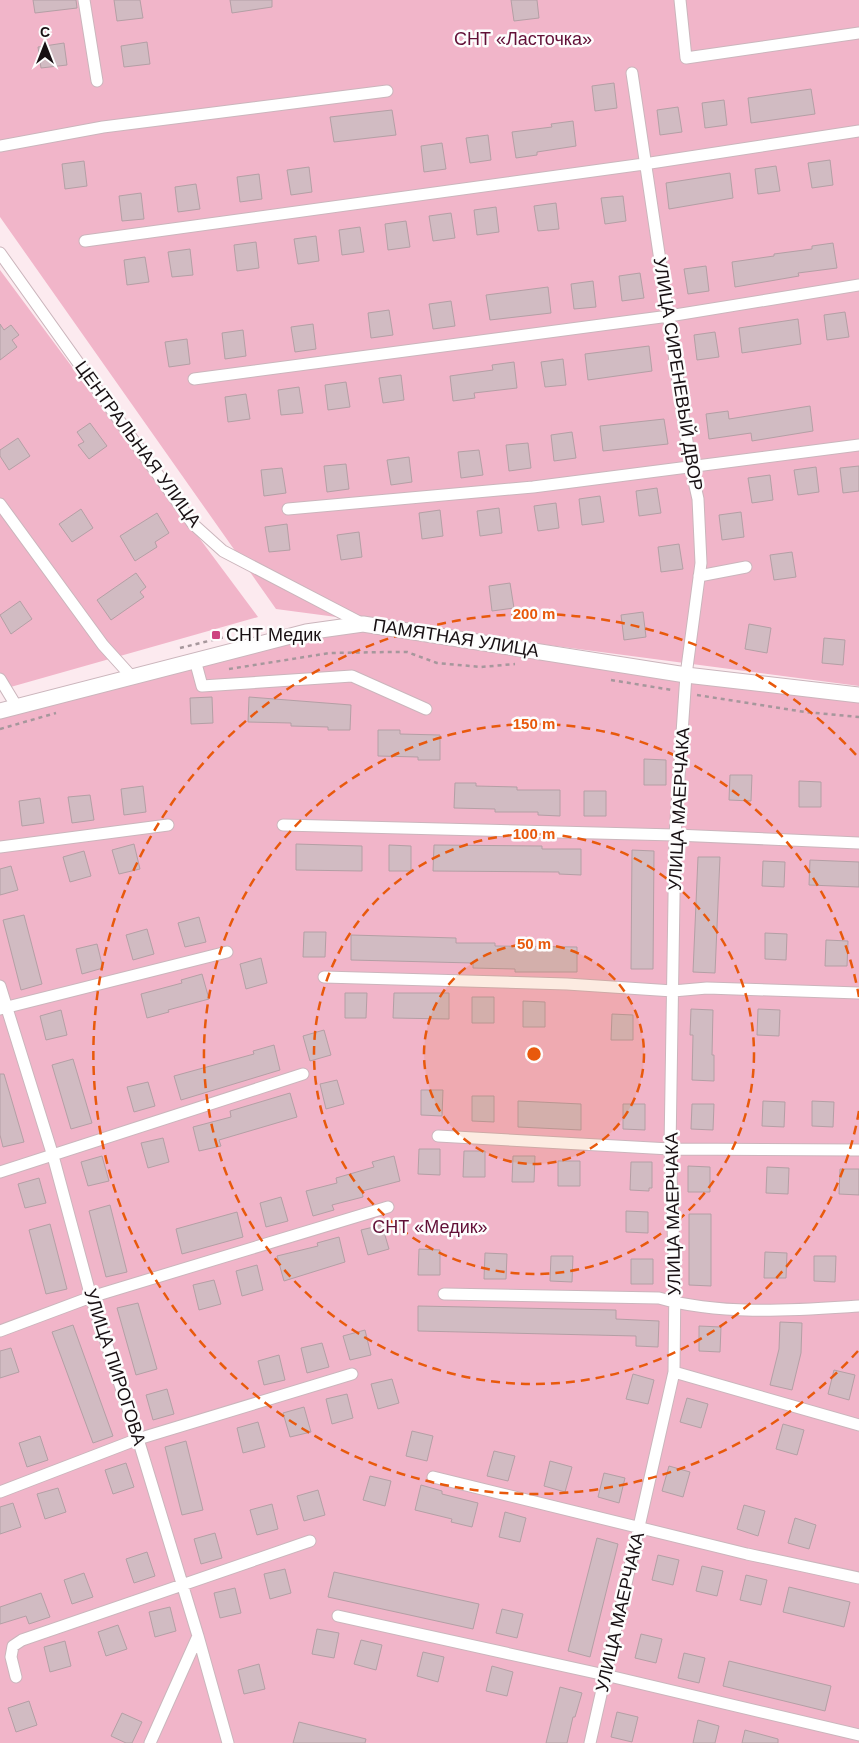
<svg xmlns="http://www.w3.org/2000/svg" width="859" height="1743" viewBox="0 0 859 1743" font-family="Arial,sans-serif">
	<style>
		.green { fill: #f1b5c9 }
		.building { fill: #d1bbc2; stroke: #b49fa5 }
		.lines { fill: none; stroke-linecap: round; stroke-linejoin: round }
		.minor-casing { stroke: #cbb5bc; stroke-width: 13 }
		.tertiary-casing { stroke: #cbb5bc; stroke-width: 17 }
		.path { stroke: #a6979c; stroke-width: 2.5; stroke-dasharray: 4 4; stroke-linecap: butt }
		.minor { stroke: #fff; stroke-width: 11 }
		.tertiary { stroke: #fff; stroke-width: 15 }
		.ring { fill: none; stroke: #e8590c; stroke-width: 2.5; stroke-dasharray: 9 6 }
		.poi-dot { fill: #cd4581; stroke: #fdfdfd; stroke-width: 2 }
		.labels { text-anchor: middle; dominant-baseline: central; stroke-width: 5; stroke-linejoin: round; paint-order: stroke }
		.park-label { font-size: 18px; fill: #621037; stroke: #fdfdfd }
		.street-label { font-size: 18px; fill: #181013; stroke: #fdfdfd }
		.poi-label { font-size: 18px; fill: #181013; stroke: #fdfdfd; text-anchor: start }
		.centre { fill: #e8590c; stroke: #fdfdfd; stroke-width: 2.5 }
		.ring-label { font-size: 15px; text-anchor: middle; font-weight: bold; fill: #e8590c; stroke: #fdfdfd; stroke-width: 5; stroke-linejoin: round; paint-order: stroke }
	</style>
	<rect width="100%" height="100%" fill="#fceaef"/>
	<path class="green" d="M0,0h859v686l-583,-77 -276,-392z
		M0,270l258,347 -258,73z
		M363,624l496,73v1046h-859v-1032z"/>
	<path class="building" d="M33,0h43l1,8 -42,5z
		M114,0h26l3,18 -26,3z
		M230,0h42v7l-40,6z
		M511,0h26l2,18 -25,3z
		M147,42l3,22 -26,3 -3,-21z
		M64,43l3,22 -26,3 -3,-21z
		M614,83l3,25 -22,3 -3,-25z
		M811,89l4,25 -64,9 -3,-25z
		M724,100l3,25 -22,3 -3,-25z
		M678,107l4,25 -22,3 -3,-25z
		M392,110l4,25 -62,7 -4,-25z
		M573,121l3,25 -39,6v3l-21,3 -4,-26 40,-5 -1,-3z
		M488,135l3,25 -21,3 -4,-25z
		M442,143l4,26 -22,3 -3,-26z
		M830,160l3,25 -21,3 -4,-25z
		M84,161l3,25 -22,3 -3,-25z
		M776,166l4,25 -22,3 -3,-25z
		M309,167l3,25 -21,3 -4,-25z
		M730,173l3,25 -64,11 -3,-26z
		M259,174l3,25 -22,3 -3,-25z
		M196,184l4,25 -22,3 -3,-25z
		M141,193l3,26 -22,2 -3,-25z
		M623,196l3,25 -21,3 -4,-26z
		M556,203l3,26 -21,2 -4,-25z
		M496,207l3,25 -22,3 -3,-25z
		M451,213l4,25 -22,3 -4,-25z
		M406,221l4,26 -22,3 -3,-26z
		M360,227l4,25 -22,3 -3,-25z
		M316,236l3,25 -21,3 -4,-25z
		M256,242l3,26 -22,3 -3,-26z
		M833,243l4,25 -39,5 1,3 -64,11 -3,-25 42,-6v-2l38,-5v-3z
		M190,249l3,26 -21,2 -4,-25z
		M145,257l4,25 -22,3 -3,-25z
		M706,266l3,25 -21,3 -4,-25z
		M640,273l4,25 -22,3 -3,-25z
		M593,281l3,26 -22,2 -3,-25z
		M548,287l3,26 -61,7 -4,-25z
		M451,301l4,25 -22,3 -4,-25z
		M389,310l4,25 -22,3 -3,-25z
		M845,312l4,25 -22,3 -3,-25z
		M798,319l3,25 -59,9 -3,-25z
		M0,324l4,6 7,-5 8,10 -7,5 5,7 -17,13z
		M313,324l3,25 -21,3 -4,-25z
		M243,330l3,26 -21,3 -3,-26z
		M715,332l4,25 -22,3 -3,-25z
		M187,339l3,25 -21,3 -4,-25z
		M649,346l3,25 -64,9 -3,-26z
		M563,359l3,26 -21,2 -4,-25z
		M514,362l3,26 -43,5 1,5 -22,3 -3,-25 43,-6 -1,-5z
		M401,375l3,25 -21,3 -4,-25z
		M346,382l4,25 -22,3 -3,-25z
		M299,387l4,26 -22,2 -3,-25z
		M246,394l4,25 -22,3 -3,-25z
		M810,406l3,25 -61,10 -1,-8 -42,6 -3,-25 22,-3 1,8z
		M664,419l4,25 -65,7 -3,-25z
		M90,423l17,23 -18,13 -11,-14 6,-3 -7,-10z
		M572,432l4,26 -22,3 -3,-26z
		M18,438l12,18 -21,14 -9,-14v-6z
		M528,443l3,25 -22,3 -3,-26z
		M479,450l4,25 -22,3 -3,-26z
		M409,457l3,25 -21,3 -4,-25z
		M346,464l3,25 -22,3 -3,-26z
		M859,466v25l-16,2 -3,-25z
		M816,467l3,25 -21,3 -4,-25z
		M282,468l4,25 -22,3 -3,-26z
		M770,475l3,25 -21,3 -4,-25z
		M657,488l4,25 -22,3 -3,-25z
		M600,496l4,26 -22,3 -3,-26z
		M556,503l3,25 -21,3 -4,-25z
		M499,508l3,25 -22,3 -3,-25z
		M81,509l12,19 -21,14 -13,-18z
		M440,510l3,26 -21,3 -3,-26z
		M741,512l3,25 -22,3 -3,-25z
		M157,513l12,20 -14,9 2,5 -22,14 -15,-25z
		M287,524l3,26 -21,2 -4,-25z
		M359,532l3,25 -21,3 -4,-25z
		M679,544l4,25 -22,3 -3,-25z
		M792,552l4,25 -22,3 -4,-25z
		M136,573l10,14 -6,5 4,5 -33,23 -14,-20z
		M510,583l4,25 -22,3 -3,-25z
		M20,601l12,18 -21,15 -11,-19z
		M643,612l3,25 -22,3 -3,-25z
		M749,624l22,4 -4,25 -22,-4z
		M824,638l21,2 -2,25 -21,-2z
		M212,697l1,26 -22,1 -1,-26z
		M249,697l102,8 -1,25h-22v-3l-37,-1v-3l-43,-1z
		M378,730h22v4l40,1v25h-22v-3l-40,-1z
		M644,759l22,1v25h-22z
		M730,775h22l-1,26 -22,-1z
		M799,781l22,1v25h-22z
		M455,783h21v3l41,1v3h43v26l-22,-1v-3h-43v-3l-41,-1z
		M143,786l3,26 -22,3 -3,-26z
		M584,791h22v25h-22z
		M90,795l4,25 -22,3 -4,-26z
		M40,798l4,25 -22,3 -3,-25z
		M134,844l6,25 -21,5 -7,-24z
		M296,844l66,2v25l-66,-1z
		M389,845l22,1v25h-22z
		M434,845l108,1v3h39v26l-22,-1v-2l-126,-1z
		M632,850l22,1 -1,118h-22z
		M84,851l7,25 -21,6 -7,-25z
		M698,857h22l-5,116 -22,-1z
		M810,860l49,2v25l-50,-2z
		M763,861l22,1 -1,25 -22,-1z
		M11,866l7,24 -18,5v-26z
		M24,915l18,69 -21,6 -18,-70z
		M199,917l7,25 -21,5 -7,-24z
		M147,929l7,25 -21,6 -7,-25z
		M304,932h22l-1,25h-22z
		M765,933l22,1 -1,26 -21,-1z
		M351,935l105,3v5h39v3l82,1v25h-62v-3l-42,-1v-5l-122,-3z
		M826,940l22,1 -1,25h-22z
		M97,944l6,24 -21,6 -6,-25z
		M261,958l6,25 -21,6 -6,-25z
		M202,974l7,25 -41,11 1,2 -22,6 -6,-24 41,-11 -1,-3z
		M345,993h22l-1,25h-21z
		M394,993h55v26l-56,-1z
		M472,997h22v26h-22z
		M523,1001l22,1v25h-22z
		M691,1009l22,1 -1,45h2v26l-22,-1 1,-45h-3z
		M758,1009l22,1 -1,26 -22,-1z
		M61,1010l6,25 -21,5 -6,-24z
		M612,1014l21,1v25h-22z
		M324,1030l7,25 -21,6 -7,-25z
		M274,1045l6,25 -99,30 -7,-24 80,-22 -1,-3z
		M73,1059l19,64 -21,6 -19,-64z
		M0,1074h4l20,68 -21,5 -3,-12z
		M337,1080l7,24 -18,5 -6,-25z
		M148,1082l7,24 -21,6 -7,-25z
		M421,1090h22l-1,26 -21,-1z
		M290,1093l7,24 -78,23 2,6 -22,5 -6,-24 38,-10 -1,-6z
		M472,1096h22v26l-22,-1z
		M518,1101l63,3v26l-63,-3z
		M763,1101l22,1 -1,25 -22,-1z
		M812,1101l22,1 -1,25 -21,-1z
		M623,1104h22v26l-22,-1z
		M692,1104h22l-1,26 -22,-1z
		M163,1138l6,24 -21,6 -7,-25z
		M419,1149h21v26l-22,-1z
		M464,1151h21v26h-22z
		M102,1156l7,25 -21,5 -7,-24z
		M394,1156l6,25 -38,10 1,6 -31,8 2,5 -21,6 -7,-25 31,-8 -1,-5 38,-11 -2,-5z
		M513,1156h22l-1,26h-22z
		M558,1161h22v25h-22z
		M631,1162h21v26h-3v3l-19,-1z
		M688,1166l22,1v25h-22z
		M767,1167l22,1 -1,26 -22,-1z
		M840,1169h19v26l-20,-1z
		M39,1178l7,25 -21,5 -7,-24z
		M281,1197l7,24 -22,6 -6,-24z
		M110,1205l17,67 -21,5 -17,-66z
		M626,1211l22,1v21l-22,-1z
		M237,1212l6,25 -61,17 -6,-25z
		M689,1214h22v72l-22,-1z
		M50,1224l17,65 -21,5 -17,-64z
		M382,1225l7,24 -21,6 -7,-25z
		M339,1237l6,25 -61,19 -7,-25 41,-10 -1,-3z
		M419,1249l21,1v25h-22z
		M765,1252l22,1 -1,25h-22z
		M485,1253l22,1 -1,25h-22z
		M551,1256h22l-1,26 -22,-1z
		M814,1256h22l-1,26 -21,-1z
		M631,1259h22v25h-22z
		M257,1265l6,25 -21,6 -6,-25z
		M214,1280l7,24 -22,6 -6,-25z
		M138,1303l19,66 -21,6 -19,-67z
		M418,1306l198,4v9l43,2 -1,26 -22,-1v-10l-218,-5z
		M780,1322l22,1 -1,30 -9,37 -22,-5 9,-36z
		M73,1325l40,111 -20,7 -41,-111z
		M699,1326l22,1 -1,25 -21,-1z
		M365,1330l6,25 -21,5 -7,-24z
		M322,1343l7,24 -22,6 -6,-25z
		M11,1348l8,24 -19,6v-27z
		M279,1355l6,25 -21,5 -6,-24z
		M834,1370l21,5 -6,25 -21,-6z
		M633,1374l21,6 -6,24 -22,-5z
		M392,1379l7,24 -21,6 -7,-25z
		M167,1389l7,25 -21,6 -7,-25z
		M347,1394l6,24 -21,6 -6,-25z
		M687,1398l21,6 -7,24 -21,-6z
		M304,1407l7,25 -21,5 -7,-24z
		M258,1422l7,25 -22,6 -6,-25z
		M783,1424l21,6 -7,25 -21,-6z
		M412,1431l21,5 -6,25 -21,-5z
		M40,1436l8,24 -21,7 -8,-24z
		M186,1441l17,69 -21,5 -17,-68z
		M494,1451l21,5 -7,25 -21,-5z
		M550,1461l22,6 -7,25 -21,-6z
		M126,1463l8,24 -21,7 -8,-24z
		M669,1466l21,6 -7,25 -21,-6z
		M604,1473l21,5 -6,25 -21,-6z
		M370,1476l21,5 -6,25 -22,-6z
		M421,1485l21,6v3l36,9 -6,24 -21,-5 1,-3 -37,-9z
		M58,1488l8,24 -21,7 -8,-25z
		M318,1490l7,25 -21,6 -7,-25z
		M13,1503l8,24 -21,7v-27z
		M272,1504l6,25 -21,6 -7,-25z
		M744,1505l21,6 -7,25 -21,-7z
		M505,1512l21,6 -6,24 -21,-5z
		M795,1518l21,7 -7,24 -21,-6z
		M215,1533l7,25 -21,6 -7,-25z
		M597,1538l21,6 -28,113 -22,-6z
		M147,1552l8,24 -21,7 -8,-24z
		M658,1555l21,5 -6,25 -21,-5z
		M702,1566l21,5 -6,25 -21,-5z
		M285,1569l6,24 -21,6 -6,-25z
		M334,1572l145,32 -6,25 -145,-32z
		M84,1573l9,24 -21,7 -8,-24z
		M746,1575l21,5 -6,25 -21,-5z
		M789,1587l61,15 -6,25 -61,-15z
		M235,1588l6,25 -21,5 -6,-25z
		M41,1593l9,24 -21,7 -3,-8 -26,8v-17z
		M170,1607l6,24 -21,6 -6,-25z
		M502,1609l21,5 -6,24 -21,-5z
		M118,1625l9,24 -21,7 -8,-24z
		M317,1629l22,4 -5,25 -22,-4z
		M641,1634l21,5 -6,24 -21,-5z
		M361,1640l21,5 -6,25 -22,-6z
		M65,1641l6,25 -21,6 -6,-25z
		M423,1652l21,5 -6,25 -21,-6z
		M684,1653l21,5 -6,25 -21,-5z
		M729,1661l102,25 -6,25 -102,-25z
		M259,1664l6,25 -21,5 -6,-24z
		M492,1666l21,6 -6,24 -21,-5z
		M560,1687l22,6 -7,24h-2l-6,26h-21z
		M29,1701l8,24 -21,7 -8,-24z
		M617,1712l21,5 -6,25 -21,-5z
		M122,1713l20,9 -10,21h-6l-15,-7z
		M698,1720l21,6 -4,17h-22z
		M299,1722l67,17 -1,4h-72z
		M745,1730l33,9v4h-36z"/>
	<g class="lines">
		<defs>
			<path id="minor" d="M84,0l13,81
				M680,0l6,58 173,-25
				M0,146l103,-19 284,-36
				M85,241l559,-77 215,-33
				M0,253l193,271 30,27 140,73
				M194,379l475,-63 190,-31
				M0,504l103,141 28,31
				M288,509l245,-22 326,-42
				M699,576l47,-9
				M195,660l7,26 150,-10 74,33
				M0,679l17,28
				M283,825l392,10 184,8
				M0,847l168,-22
				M324,977l243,7 106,7 34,-3 152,5
				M0,986l53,170 38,141 47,142 60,197 -48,107
				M0,1009l227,-57
				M438,1136l232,13 189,1
				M0,1172l303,-98
				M444,1294l215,4c62,18 136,12 200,8
				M0,1331l91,-34 297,-90
				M674,1372l185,53
				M433,1477l314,77 112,24
				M0,1492l138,-53 214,-65
				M338,1616l267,59 254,60
				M198,1636l30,107
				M16,1677l-5,-20 2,-11 9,-6 288,-99
				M590,1743l84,-371 1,-95 -5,-128 5,-314 11,-160 15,-112 -3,-64 -7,-31 -59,-395"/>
			<path id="tertiary" d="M0,711l306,-79 57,-8 323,51 173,20"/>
		</defs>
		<use href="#minor" class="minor-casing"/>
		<use href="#tertiary" class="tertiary-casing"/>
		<path class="path" d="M180,648l45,-11
			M229,669l101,-16 57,-1h20l30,11 44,4 34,-3
			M611,680l61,10
			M697,695l108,17 54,5
			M0,729l56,-16"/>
		<use href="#minor" class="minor"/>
		<use href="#tertiary" class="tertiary"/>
	</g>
	<circle cx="534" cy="1054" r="110" fill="#e8590c" fill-opacity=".12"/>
	<g class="ring">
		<circle cx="534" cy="1054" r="110"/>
		<circle cx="534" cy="1054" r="220"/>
		<path d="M859 1111A330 330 0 1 1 859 997"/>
		<path d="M858 1351A440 440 0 1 1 858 757"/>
	</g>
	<rect class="poi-dot" x="211" y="630" width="10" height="10" rx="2.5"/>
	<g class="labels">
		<g class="park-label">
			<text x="523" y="39">СНТ «Ласточка»</text>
			<text x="430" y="1227">СНТ «Медик»</text>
		</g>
		<g class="street-label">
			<text transform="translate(678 374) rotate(81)">УЛИЦА СИРЕНЕВЫЙ ДВОР</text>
			<text transform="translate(138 444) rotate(54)">ЦЕНТРАЛЬНАЯ УЛИЦА</text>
			<text transform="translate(456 638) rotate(9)">ПАМЯТНАЯ УЛИЦА</text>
			<text transform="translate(679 809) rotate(-87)">УЛИЦА МАЕРЧАКА</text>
			<text transform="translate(673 1214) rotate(-91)">УЛИЦА МАЕРЧАКА</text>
			<text transform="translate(115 1367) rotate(72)">УЛИЦА ПИРОГОВА</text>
			<text transform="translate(620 1612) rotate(-77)">УЛИЦА МАЕРЧАКА</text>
		</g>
		<g class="poi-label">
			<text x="226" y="635">СНТ Медик</text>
		</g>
	</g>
	<circle cx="534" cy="1054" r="8" class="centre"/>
	<g class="ring-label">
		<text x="534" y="619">200 m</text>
		<text x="534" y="729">150 m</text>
		<text x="534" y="839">100 m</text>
		<text x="534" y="949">50 m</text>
	</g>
	<g transform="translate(45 45)" stroke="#fdfdfd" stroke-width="4" paint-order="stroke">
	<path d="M0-4L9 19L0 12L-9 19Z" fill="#181013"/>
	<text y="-8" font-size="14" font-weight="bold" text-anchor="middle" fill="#181013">С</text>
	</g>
</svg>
